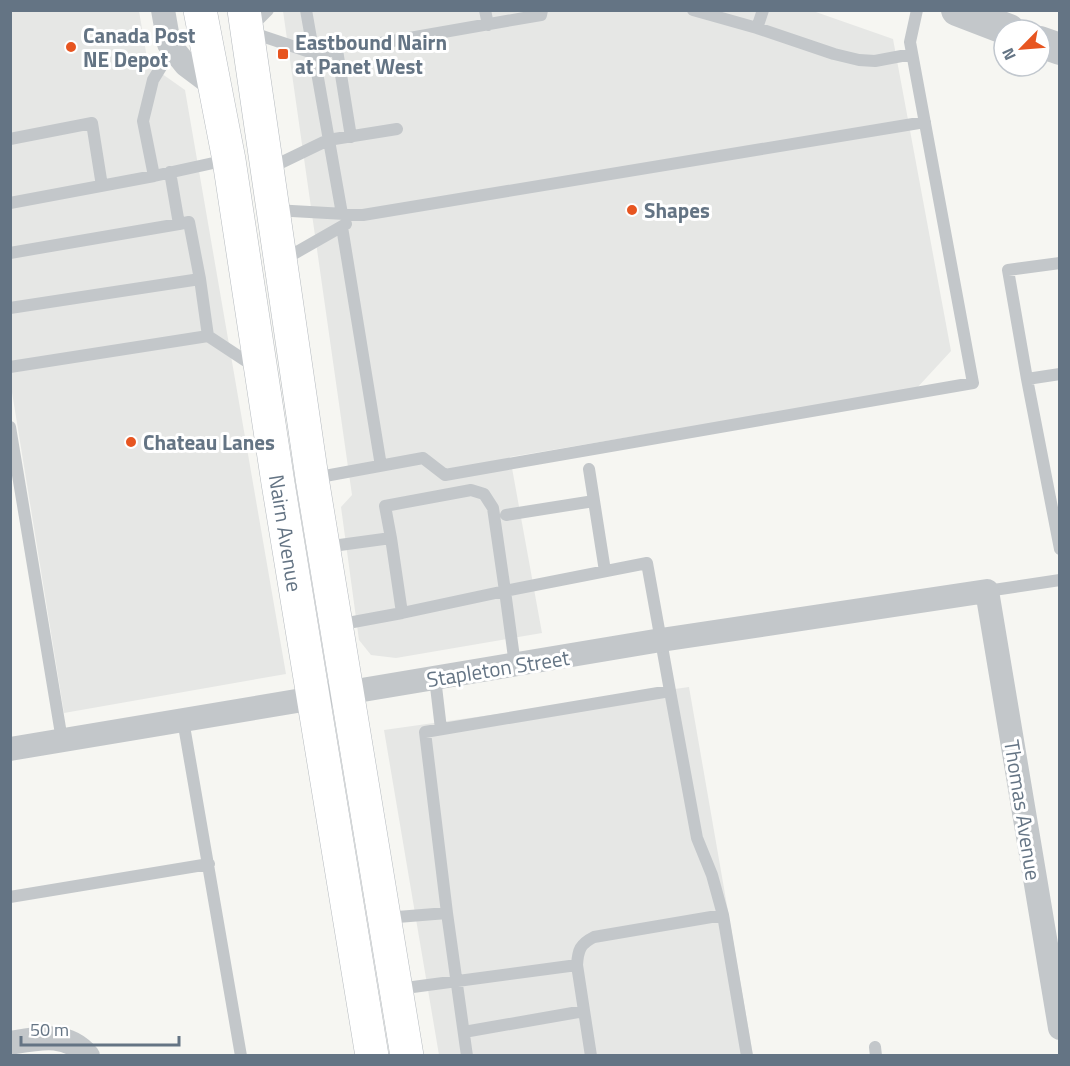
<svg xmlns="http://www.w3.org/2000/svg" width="1070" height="1066" viewBox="0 0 1070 1066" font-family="'Titillium Web',sans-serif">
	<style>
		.built { fill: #e6e7e5 }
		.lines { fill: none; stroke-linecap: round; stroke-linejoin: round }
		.secondary-casing { stroke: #b5babf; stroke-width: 34 }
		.service { stroke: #c3c7ca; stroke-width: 12 }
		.minor { stroke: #c3c7ca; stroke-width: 24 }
		.tertiary { stroke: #c3c7ca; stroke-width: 32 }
		.secondary { stroke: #fff; stroke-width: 33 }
		.poi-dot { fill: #e75520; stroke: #fff; stroke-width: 2 }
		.labels { text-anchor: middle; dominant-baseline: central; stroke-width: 6; stroke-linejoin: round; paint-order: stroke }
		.poi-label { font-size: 21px; font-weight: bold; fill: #647484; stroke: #fff; text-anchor: start }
		.street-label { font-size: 21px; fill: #647484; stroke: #fff }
	</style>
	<rect width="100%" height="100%" fill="#f6f6f2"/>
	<path class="built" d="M10,11h129l9,53 37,26 101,584 -222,39 -53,-327z
		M283,11h530l80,28 58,312 -35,38 -406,68 32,176 -146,25 -25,-3 -12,-15 -18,-133 11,-12z
		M689,687l64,368h-314l-55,-325z"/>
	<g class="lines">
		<defs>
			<path id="secondary" d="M200,10l29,150 49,323 94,573
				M244,10l68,468 95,578"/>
		</defs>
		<use href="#secondary" class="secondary-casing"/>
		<path class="service" d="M268,10l-21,21 66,22 24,-3 14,87
			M306,10l36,204
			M485,10l3,15
			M693,10l64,18 77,26 25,6 16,1 37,-7
			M757,28l6,-18
			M381,43l160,-28 1,-5
			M172,49l-19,31 -10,41 11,55 73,-16
			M10,139l82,-16 10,63
			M268,169l60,-29 69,-11
			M10,203l144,-27
			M274,210l89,5 562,-93
			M342,227l39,239
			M10,253l169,-29 -9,-52
			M283,260l63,-36
			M1060,263l-52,7 19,109 33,-5
			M10,308l190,-29 -11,-57 -10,2
			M208,336l47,31
			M10,367l198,-31 -8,-57
			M1027,379l33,170
			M10,427l52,313
			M589,469l16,102
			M314,478l109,-20 22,17 528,-92 -63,-341 7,-32
			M506,515l88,-14
			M391,538l-6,-32 86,-16 13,4 9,14 12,83 142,-28 23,128
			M325,547l66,-9 11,75 -65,12
			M987,591l73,-11
			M402,613l103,-22 10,74
			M435,678l6,51
			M183,720l58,336
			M10,897l199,-33
			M385,918l62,-5
			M398,989l179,-24
			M464,1032l120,-21
			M875,1047l1,9
			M467,1056l-20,-143 -22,-181 245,-41 27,147 15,37 11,40
			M591,1056l-14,-91c1,-15 3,-21 17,-28l129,-22 24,141"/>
		<path class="minor" d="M163,10l6,34 17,21 28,21
			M10,749l651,-109 326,-49 73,437
			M10,1043c29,-5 57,-12 78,13"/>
		<path class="tertiary" d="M957,10l52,20
			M1040,42l20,7"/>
		<use href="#secondary" class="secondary"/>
	</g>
	<g class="poi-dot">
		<circle cx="71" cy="47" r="6"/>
		<rect x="277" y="48" width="12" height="12" rx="3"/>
		<circle cx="632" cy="210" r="6"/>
		<circle cx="131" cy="442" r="6"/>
	</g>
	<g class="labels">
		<g class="poi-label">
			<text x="83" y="35">Canada Post<tspan x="83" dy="24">NE Depot</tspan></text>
			<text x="295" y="42">Eastbound Nairn<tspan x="295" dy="24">at Panet West</tspan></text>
			<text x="644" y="210">Shapes</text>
			<text x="143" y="442">Chateau Lanes</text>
		</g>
		<g class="street-label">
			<text transform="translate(286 533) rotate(81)">Nairn Avenue</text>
			<text transform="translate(498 668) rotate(-9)">Stapleton Street</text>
			<text transform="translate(1023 810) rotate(81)">Thomas Avenue</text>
		</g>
	</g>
	<rect width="1070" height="1066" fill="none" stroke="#647484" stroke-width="24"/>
	<g transform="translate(1022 48) rotate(245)"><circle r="28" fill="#ffffff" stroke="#c1c7ce" stroke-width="1.5"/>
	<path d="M0-4.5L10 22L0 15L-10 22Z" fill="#e75520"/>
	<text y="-9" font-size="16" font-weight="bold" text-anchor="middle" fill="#647484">N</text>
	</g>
	<path d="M21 1036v9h158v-9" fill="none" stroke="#647484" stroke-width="3"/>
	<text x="30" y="1036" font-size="18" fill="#647484" stroke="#ffffff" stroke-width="4.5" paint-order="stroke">50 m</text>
</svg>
